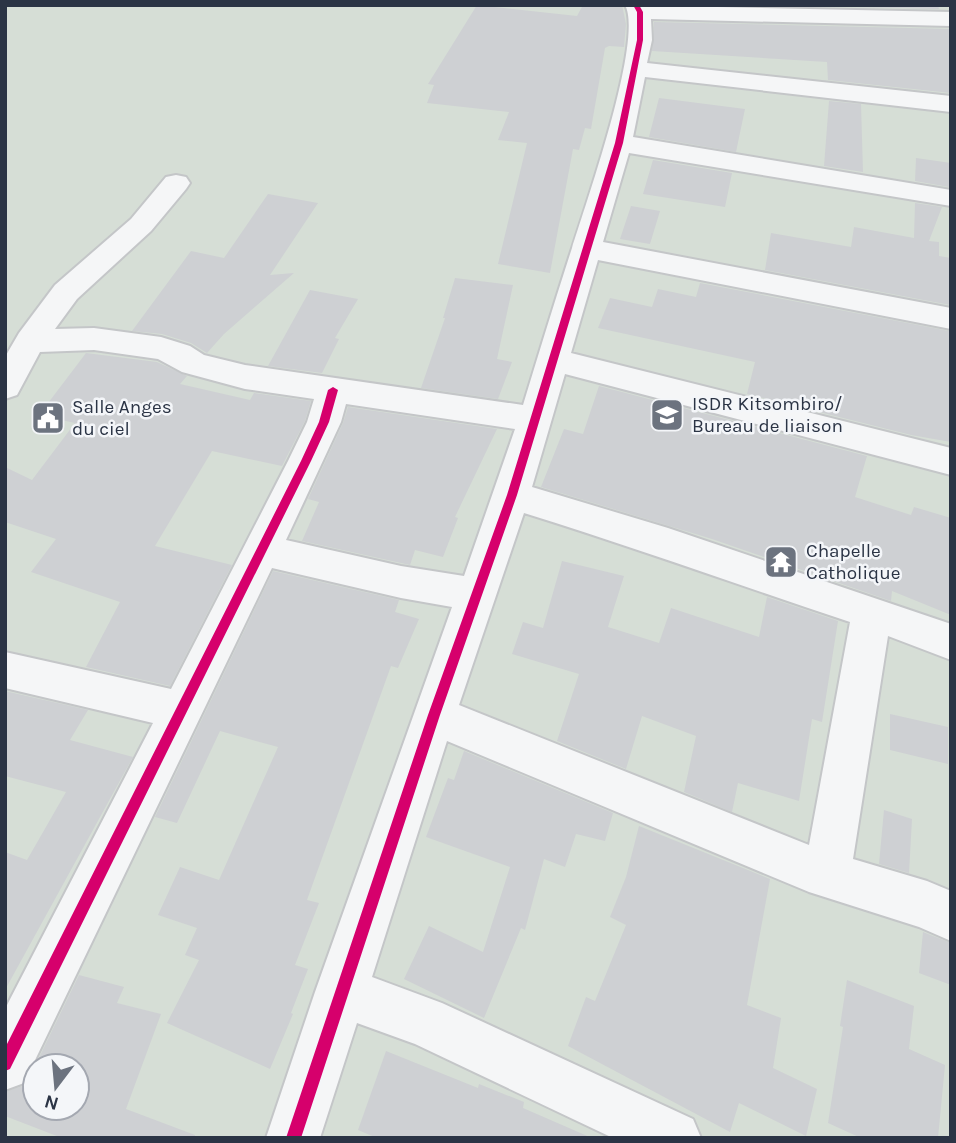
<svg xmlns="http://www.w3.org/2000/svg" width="956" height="1143" viewBox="0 0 956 1143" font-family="Karla,sans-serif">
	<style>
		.green { fill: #d6ded6; fill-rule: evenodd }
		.building { fill: #ced0d3 }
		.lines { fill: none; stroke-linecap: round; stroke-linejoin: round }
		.minor-casing { stroke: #c4c6c8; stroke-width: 4 }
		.minor { fill: #f5f6f7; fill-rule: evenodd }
		.cycleway-casing { stroke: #f4f6f9; stroke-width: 5 }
		.cycleway { fill: #d6006c; fill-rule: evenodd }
		.labels { text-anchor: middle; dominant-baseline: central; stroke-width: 5; stroke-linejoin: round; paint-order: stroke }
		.poi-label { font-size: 19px; fill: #2b3445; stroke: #f4f6f9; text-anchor: start }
	</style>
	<rect width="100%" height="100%" fill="#e6e8ea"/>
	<path class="green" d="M5,5h946v1133h-946zM35,1066h42v42h-42z"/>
	<path class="building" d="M477,5l100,11 6,-11h39l4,19 -2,23 -15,-1 -4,2 -14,81 -6,-1 -6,22 -6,-1 -23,124 -52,-9 29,-121 -29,-3 11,-28 -82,-9 7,-18 -6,-1z
		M759,5h179l1,4z
		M654,22l297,7v64l-123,-13 -1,-18 -175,-11z
		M659,98l86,11 -9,43 -87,-15z
		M829,101l32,3 2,68 -39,-6z
		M916,158l35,5 -2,24 -34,-6z
		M653,160l79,13 -7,34 -82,-13z
		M268,194l50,9 -48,72 24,-2 -70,61 -17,19 -16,-10 -29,-9 -30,-3 59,-80 33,7z
		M915,203l27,4 -13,34 10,1v14l12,2 -1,47 -185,-35 6,-37 80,14 3,-20 60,11z
		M631,206l29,5 -10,33 -30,-5z
		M455,278l58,7 -16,74 15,3 -14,37 -77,-11 24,-70h-2z
		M700,283l249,48 2,111 -40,-7 -164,-41 8,-32 -157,-34 12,-30 42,9 6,-18 38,8z
		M310,290l48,9 -23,39 4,1 -17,34 -54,-7z
		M86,353l71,9 30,14 -7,8 70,16 4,-7 57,8 -6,20 -23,45 -70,-15 -57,95 77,19 -62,121 -84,-19 34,-65 -89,-30 25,-33 -51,-17v-55l27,13 43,-57 -36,-8z
		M599,386l268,70 -12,41 56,18 3,-8 37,11v97l-59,-24 -1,10 -179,-62 -171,-52 23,-58 19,5z
		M348,407l149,22 -42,88 3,1 -15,39 -28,-7 -5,15 -108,-24 17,-39 -11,-3 35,-76z
		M562,561l62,15 -16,51 51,16 12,-35 88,29 8,-40 71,24 -16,101 -10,-3 -13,82 -61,-18 -6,29 -48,-20 12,-56 -54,-20 -16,53 -69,-28 22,-67 -67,-20 11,-32 20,6z
		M273,571l126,29 -4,12 24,7 -21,49 -7,-2 -84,234 12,3 -24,62 13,4 -17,44 2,1 -23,55 -103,-46 32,-63 -14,-5 12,-27 -39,-13 22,-48 39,13 59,-133 -58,-16 -43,92 -22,-6z
		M5,691l83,19 -18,30 63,17 -128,233v-138l22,8 39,-68 -61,-16z
		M890,714l58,13v37l-58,-14z
		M464,751l149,62 -8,28 -29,-7 -11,33 -21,-8 -19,71 -4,-2 -37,90 -80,-39 25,-53 54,26 27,-85 -84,-30 22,-59 6,2z
		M884,810l28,9 -3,54 -30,-9z
		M639,826l131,53 -23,126 34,13 -8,50 44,21 -11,47 -67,-33 -9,29 -162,-86 18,-49 9,4 31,-76 -16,-8 16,-40z
		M923,932l28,11v42l-32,-12z
		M79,975l45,12 -7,16 44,11 -35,95 69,26v3h-133l-57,-22v-24l20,-7 10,-19v42h42v-42h-42z
		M847,980l67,26 -5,43 36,16 -7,73h-77l-33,-15 15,-96 -3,-1z
		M386,1051l92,37 1,-4 45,18 -1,6 69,30h-215l-19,-8z"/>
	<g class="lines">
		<defs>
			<path id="minor" d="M625,5l326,7v14l-300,-7 1,21 -5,23 304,33v16l-306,-35 -12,60 318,53v16l-322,-53 -26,89 348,66v21l-353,-69 -27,93 380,95v27l-386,-101 -33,113 136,41 283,96v36l-63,-24 -35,223 74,22 24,10v50l-32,-14 -110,-35 -362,-151 -75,236 70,26 251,116 8,19h-88l-198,-94 -58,-21 -37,115h-54l49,-146 137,-385 -51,-9 -129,-30 -248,515 -19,7v-81l148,-286 -148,-35v-36l166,37 117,-228 19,-39 7,-23 -69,-10 -63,-17 -24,-13 -64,-9 -54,2 -23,43 -12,4v-42l14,-24 36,-48 76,-66 35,-42 10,-2 10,2 4,6 -4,6 -35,42 -74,68 -22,30 39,-1 67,9 29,9 14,9 41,10 278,40c16,-52 32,-105 49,-157 13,-42 72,-209 53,-243zM346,404l169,25 -51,147 -63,-10 -115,-26 55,-118zM524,513c110,34 217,73 326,109l-41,223 -350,-140z"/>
		</defs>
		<use href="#minor" class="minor-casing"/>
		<use href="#minor" class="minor"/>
		<defs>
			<path id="cycleway" d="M633,5h6l4,7v28l-20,103 -106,352 -77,220 -139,423h-15l142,-423 79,-220 108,-352 22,-103v-28z
				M333,387l5,3 -9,32 -18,39 -301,608 -5,2v-23l296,-587 18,-39 9,-32z"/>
		</defs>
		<use href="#cycleway" class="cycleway-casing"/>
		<use href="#cycleway" class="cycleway"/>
	</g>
	<defs>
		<symbol id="university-square" viewBox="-11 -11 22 22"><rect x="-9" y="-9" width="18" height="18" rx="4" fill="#6c737f" stroke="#f4f6f9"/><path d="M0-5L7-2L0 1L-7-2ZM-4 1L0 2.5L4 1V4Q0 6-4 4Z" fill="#fff"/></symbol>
		<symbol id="civic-square" viewBox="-11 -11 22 22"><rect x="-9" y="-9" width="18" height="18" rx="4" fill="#6c737f" stroke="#f4f6f9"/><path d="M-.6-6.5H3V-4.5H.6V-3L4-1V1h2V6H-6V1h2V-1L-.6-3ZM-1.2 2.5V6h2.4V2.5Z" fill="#fff"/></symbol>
		<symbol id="temple-square" viewBox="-11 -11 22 22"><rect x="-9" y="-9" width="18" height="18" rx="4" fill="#6c737f" stroke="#f4f6f9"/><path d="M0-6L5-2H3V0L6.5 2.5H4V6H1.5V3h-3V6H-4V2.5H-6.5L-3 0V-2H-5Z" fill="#fff"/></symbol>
	</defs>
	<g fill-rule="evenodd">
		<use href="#university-square" x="648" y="396" width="38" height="38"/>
		<use href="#civic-square" x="29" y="399" width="38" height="38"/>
		<use href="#temple-square" x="762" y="543" width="38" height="38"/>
	</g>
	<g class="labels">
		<g class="poi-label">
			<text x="692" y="404">ISDR Kitsombiro/<tspan x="692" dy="22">Bureau de liaison</tspan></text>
			<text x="72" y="407">Salle Anges<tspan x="72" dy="22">du ciel</tspan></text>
			<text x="806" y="551">Chapelle<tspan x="806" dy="22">Catholique</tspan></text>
		</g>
	</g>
	<rect width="956" height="1143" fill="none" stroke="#2b3445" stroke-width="14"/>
	<g transform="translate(56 1087) rotate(196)"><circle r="33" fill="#f4f6f9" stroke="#a4a8b1" stroke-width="2"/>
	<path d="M0-5L12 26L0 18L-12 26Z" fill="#6c737f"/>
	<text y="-10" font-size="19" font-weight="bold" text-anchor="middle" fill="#2b3445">N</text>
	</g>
</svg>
